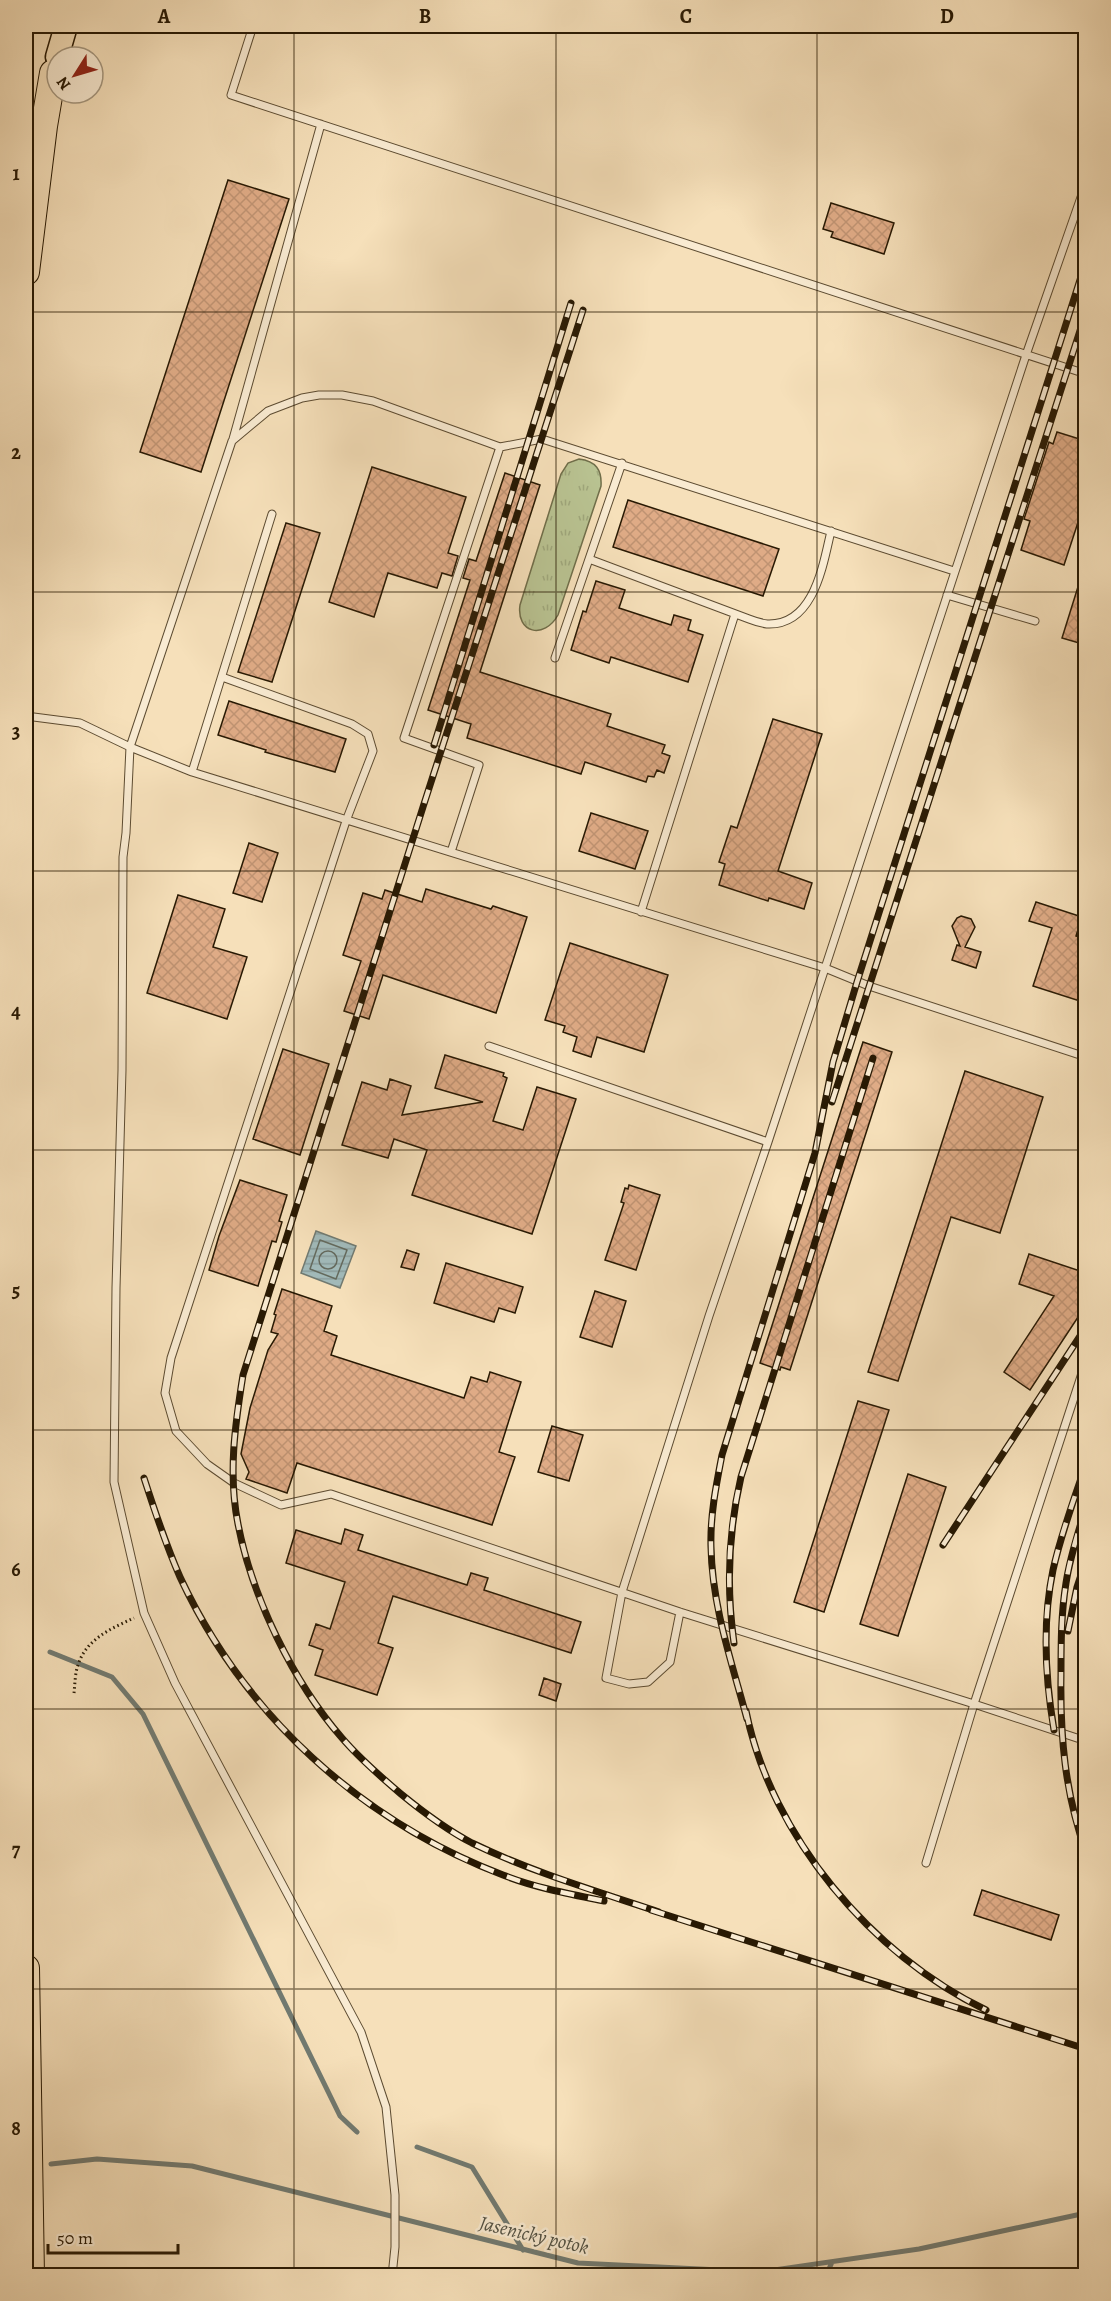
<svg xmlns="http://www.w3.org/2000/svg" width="1111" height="2301" viewBox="0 0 1111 2301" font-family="Alegreya,serif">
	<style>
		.grass { fill: url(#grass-tufts); stroke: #706e4a; stroke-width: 1.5 }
		.water { fill: url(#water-rules); stroke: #717a71; stroke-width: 1.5 }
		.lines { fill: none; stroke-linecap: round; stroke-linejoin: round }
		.shore { stroke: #646a5e; stroke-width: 1.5 }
		.stream { stroke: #717a71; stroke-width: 5 }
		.building { fill: url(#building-cross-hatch); stroke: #281903; stroke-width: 1.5 }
		.lane-casing { stroke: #5c4b31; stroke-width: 9 }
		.primary-casing { stroke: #281903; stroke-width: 25 }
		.highway-casing { stroke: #281903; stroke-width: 28 }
		.path { stroke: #281903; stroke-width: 3; stroke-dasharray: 1.5 3; stroke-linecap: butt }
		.lane { stroke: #f9ebd2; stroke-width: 7 }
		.primary { stroke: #f6e0ba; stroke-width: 22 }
		.highway { stroke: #f6e0ba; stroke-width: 26 }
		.rail-casing { stroke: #281903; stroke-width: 7 }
		.rail { stroke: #f9ebd2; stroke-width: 4.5; stroke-dasharray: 14; stroke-linecap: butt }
		.grid { fill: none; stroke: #281903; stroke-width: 1.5; stroke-opacity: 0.55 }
		.labels { text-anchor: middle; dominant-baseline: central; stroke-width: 5; stroke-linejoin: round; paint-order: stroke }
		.water-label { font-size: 20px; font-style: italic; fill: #525143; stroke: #f9ebd2 }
		.neatline { fill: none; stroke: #281903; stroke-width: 2 }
		.grid-label { font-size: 20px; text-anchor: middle; font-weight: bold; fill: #281903 }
	</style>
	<defs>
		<pattern id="grass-tufts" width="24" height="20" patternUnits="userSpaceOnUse" patternTransform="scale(1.5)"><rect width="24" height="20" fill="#b9c392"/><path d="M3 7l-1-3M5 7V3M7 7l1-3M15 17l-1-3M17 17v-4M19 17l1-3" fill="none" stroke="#9fa77c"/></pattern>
		<pattern id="water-rules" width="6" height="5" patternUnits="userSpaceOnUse" patternTransform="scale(1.5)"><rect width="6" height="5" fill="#a1baba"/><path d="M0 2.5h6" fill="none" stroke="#8b9f9e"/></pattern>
		<pattern id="building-cross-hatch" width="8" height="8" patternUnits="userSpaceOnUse" patternTransform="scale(1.5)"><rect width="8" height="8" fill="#dfab86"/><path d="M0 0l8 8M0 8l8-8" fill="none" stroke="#bf9372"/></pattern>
	</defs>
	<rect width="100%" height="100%" fill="#f6e0ba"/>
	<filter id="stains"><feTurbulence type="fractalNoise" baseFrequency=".00333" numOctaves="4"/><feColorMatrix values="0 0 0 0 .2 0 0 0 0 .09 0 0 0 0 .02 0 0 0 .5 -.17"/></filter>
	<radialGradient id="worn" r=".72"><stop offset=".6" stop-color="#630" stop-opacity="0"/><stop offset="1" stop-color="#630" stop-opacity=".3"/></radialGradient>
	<path class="grass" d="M579,459c17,2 23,11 22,27l-43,129c-14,25 -42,18 -38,-10l41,-131 7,-11z"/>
	<path class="water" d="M316,1231l40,15 -16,42 -39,-15z"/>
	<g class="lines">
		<path class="shore" d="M320,1240l27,10 -11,29 -26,-10z
			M319 1260a9 9 0 1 1 18 0a9 9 0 1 1-18 0Z"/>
		<path class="stream" d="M50,1652l62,25 31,37 197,402 17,16
			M417,2147l55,20 51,83
			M51,2164l46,-5 95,7 386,97 182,9 159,-23 167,-36
			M826,2276l6,-14"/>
	</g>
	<path class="building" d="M228,180l61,19 -88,273 -61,-20z
		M831,203l63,20 -10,31 -53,-17 2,-5 -10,-3z
		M1057,432l29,9v57l-22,67 -43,-15 9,-29 -6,-2 25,-77 4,2z
		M372,467l94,30 -18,56 10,3 -6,20 -10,-3 -5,15 -49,-15 -14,44 -45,-15z
		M505,473l35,12 -60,187 131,42 -4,12 58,19 -3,8 8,3 -6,17 -7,-3 -3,7 -6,-1 -2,6 -61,-20 -4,12 -114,-36 4,-14 -43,-14 42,-130 -7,-2 6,-19 7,2z
		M628,500l151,49 -16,47 -150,-49z
		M286,523l34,10 -48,149 -34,-10z
		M1082,574h4v71l-24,-7z
		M596,581l29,9 -6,18 52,17 3,-10 17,5 -3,10 15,5 -15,47 -77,-25 -2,6 -38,-13 12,-39 3,1z
		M229,701l117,38 -11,33 -70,-20 1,-2 -48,-15z
		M773,719l49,15 -44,137 34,12 -8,26 -35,-11 -1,3 -49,-16 6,-21 -6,-2 12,-36 6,2z
		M591,813l57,18 -13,38 -56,-18z
		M249,843l29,10 -16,49 -29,-9z
		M426,889l65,20 2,-3 34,11 -31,96 -113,-38 -14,44 -25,-8 17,-50 -18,-6 20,-62 19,6 3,-9 37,12z
		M178,895l47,14 -12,38 34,10 -20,62 -80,-26z
		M1036,902l46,15 -6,19 10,3v64l-53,-17 19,-58 -23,-7z
		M961,916l10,3 4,8 -10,20 16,5 -5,16 -24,-8 5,-15 3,1 -8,-20 5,-8z
		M570,943l98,32 -24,77 -47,-15 -6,20 -18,-6 4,-14 -14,-5 2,-6 -20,-6z
		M863,1042l29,10 -102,318 -9,-3 -1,3 -20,-7z
		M283,1049l46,15 -29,91 -47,-16z
		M445,1055l59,18 -1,3 4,2 -14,43 30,9 14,-43 39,12 -44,135 -120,-39 15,-45 -33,-11 -6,19 -46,-13 20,-63 25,8 3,-11 21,7 -9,29 81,-13 -48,-14z
		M965,1071l78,26 -43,136 -49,-16 -53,164 -30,-9z
		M240,1180l47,15 -8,26 3,1 -6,20 -4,-1 -14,45 -49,-16 10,-34z
		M629,1185l31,10 -24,75 -31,-10 19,-57 -3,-1 4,-14 3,1z
		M407,1250l12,4 -5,16 -13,-3z
		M1029,1254l57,19v32l-56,85 -26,-18 50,-76 -35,-12z
		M446,1263l77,24 -8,26 -16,-5 -5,14 -60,-19z
		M282,1289l50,17 -8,25 13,5 -6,19 133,43 7,-21 16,5 3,-10 31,10 -22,70 16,5 -23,68 -195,-62 -10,30 -41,-14 3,-7 -8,-18 9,-46 18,-58 10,-16 -7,-2 5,-17 -2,-1z
		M595,1291l31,10 -14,46 -32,-10z
		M858,1401l31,9 -65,202 -30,-10z
		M552,1426l31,9 -14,46 -31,-9z
		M908,1474l38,13 -48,149 -38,-12z
		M345,1529l18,6 -5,15 109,35 4,-12 17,5 -4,12 97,32 -10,31 -178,-57 -15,47 15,5 -16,47 -62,-20 8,-25 -14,-5 7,-21 14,5 15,-47 -59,-19 10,-33 45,14z
		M544,1678l17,6 -5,17 -17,-6z
		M982,1890l77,25 -8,25 -77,-25z"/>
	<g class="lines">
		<defs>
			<path id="lane" d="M253,26l-22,69 855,279
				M233,439l88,-315
				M589,559l160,60c5,2 12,4 18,5 47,2 56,-59 64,-93
				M947,595l88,26
				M555,658l67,-195
				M222,677l130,47 16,10 5,17 -27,70 -175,537 -6,35 11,38 31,33 27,19 47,22 50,-11 349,118 294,92 112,37
				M26,716l54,7 50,24 62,25 633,196 44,18 217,71
				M192,772l80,-258
				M451,852l28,-87 -75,-27 96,-291
				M641,912l94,-298
				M489,1046l279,96
				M680,1612l-10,50 -22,20 -19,2 -23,-6 16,-86 87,-276 59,-174 258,-787 60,-172
				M926,1863l48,-159 112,-343
				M392,2276l3,-29v-52l-9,-88 -25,-75 -186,-349 -31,-70 -30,-131 2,-194 6,-218 1,-213 3,-24 4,-86 102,-306 36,-30 34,-13 17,-3h23l31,6 127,46 42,-8 412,132"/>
			<path id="primary" d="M57,57l9,-31"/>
			<path id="highway" d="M26,272l18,-146 9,-53
				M26,1968l5,308"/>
		</defs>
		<use href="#lane" class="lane-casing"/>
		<use href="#primary" class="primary-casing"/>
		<use href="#highway" class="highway-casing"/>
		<path class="path" d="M74,1693c1,-9 1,-20 4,-28 8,-26 34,-37 56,-47"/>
		<use href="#lane" class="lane"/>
		<use href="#primary" class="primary"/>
		<use href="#highway" class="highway"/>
		<defs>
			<path id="rail" d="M583,310l-160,497 -180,568c-8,50 -15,99 -5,149 14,73 55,158 104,214 17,20 39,39 59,56 22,18 46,36 71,49 60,29 124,48 187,69
				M434,745l137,-442
				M832,1102l254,-790
				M144,1478c11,34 22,67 36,99 64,138 181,244 323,298 33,13 67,19 101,26
				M1086,1507c-8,25 -16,50 -20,76 -5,31 -5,61 -5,92 -1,61 4,119 25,177
				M943,1545l143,-218
				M1068,1631l9,-44 9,-27
				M734,1643c-8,-57 -6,-110 7,-166l132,-419
				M746,1711c25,125 126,244 240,299
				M747,1719c-15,-56 -35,-113 -36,-172 -1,-31 5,-61 11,-92l93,-302 18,-91 24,-80 229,-721
				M1054,1730c-9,-53 -12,-107 -1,-160 8,-36 21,-71 33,-106
				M651,1910l435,139"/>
		</defs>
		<use href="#rail" class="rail-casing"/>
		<use href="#rail" class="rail"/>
	</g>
	<path class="grid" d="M294,26v2250M556,26v2250M817,26v2250M26,312h1060M26,592h1060M26,871h1060M26,1150h1060M26,1430h1060M26,1709h1060M26,1989h1060"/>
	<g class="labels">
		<g class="water-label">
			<text transform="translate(534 2235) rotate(13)">Jasenický potok</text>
		</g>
	</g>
	<rect width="1111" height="2301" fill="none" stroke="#f6e0ba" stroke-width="66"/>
	<g transform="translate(75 75) rotate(233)"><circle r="28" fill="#f9ebd2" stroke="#a5977f" stroke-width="1.5"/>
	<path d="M0-4.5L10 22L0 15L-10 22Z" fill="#8f2418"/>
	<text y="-9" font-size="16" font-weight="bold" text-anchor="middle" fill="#281903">N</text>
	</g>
	<path d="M48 2244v9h130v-9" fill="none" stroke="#281903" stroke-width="3"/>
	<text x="57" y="2244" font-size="18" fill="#281903" stroke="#f9ebd2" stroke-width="4.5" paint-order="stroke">50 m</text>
	<rect x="33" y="33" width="1045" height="2235" class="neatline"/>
	<g class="grid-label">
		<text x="164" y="23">A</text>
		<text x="425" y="23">B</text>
		<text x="686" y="23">C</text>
		<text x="947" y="23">D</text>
		<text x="16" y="180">1</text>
		<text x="16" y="459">2</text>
		<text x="16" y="738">3</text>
		<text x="16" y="1018">4</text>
		<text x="16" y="1297">5</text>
		<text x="16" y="1576">6</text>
		<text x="16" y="1856">7</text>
		<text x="16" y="2135">8</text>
	</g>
	<rect width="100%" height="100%" filter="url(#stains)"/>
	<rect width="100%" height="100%" fill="url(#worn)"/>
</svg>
